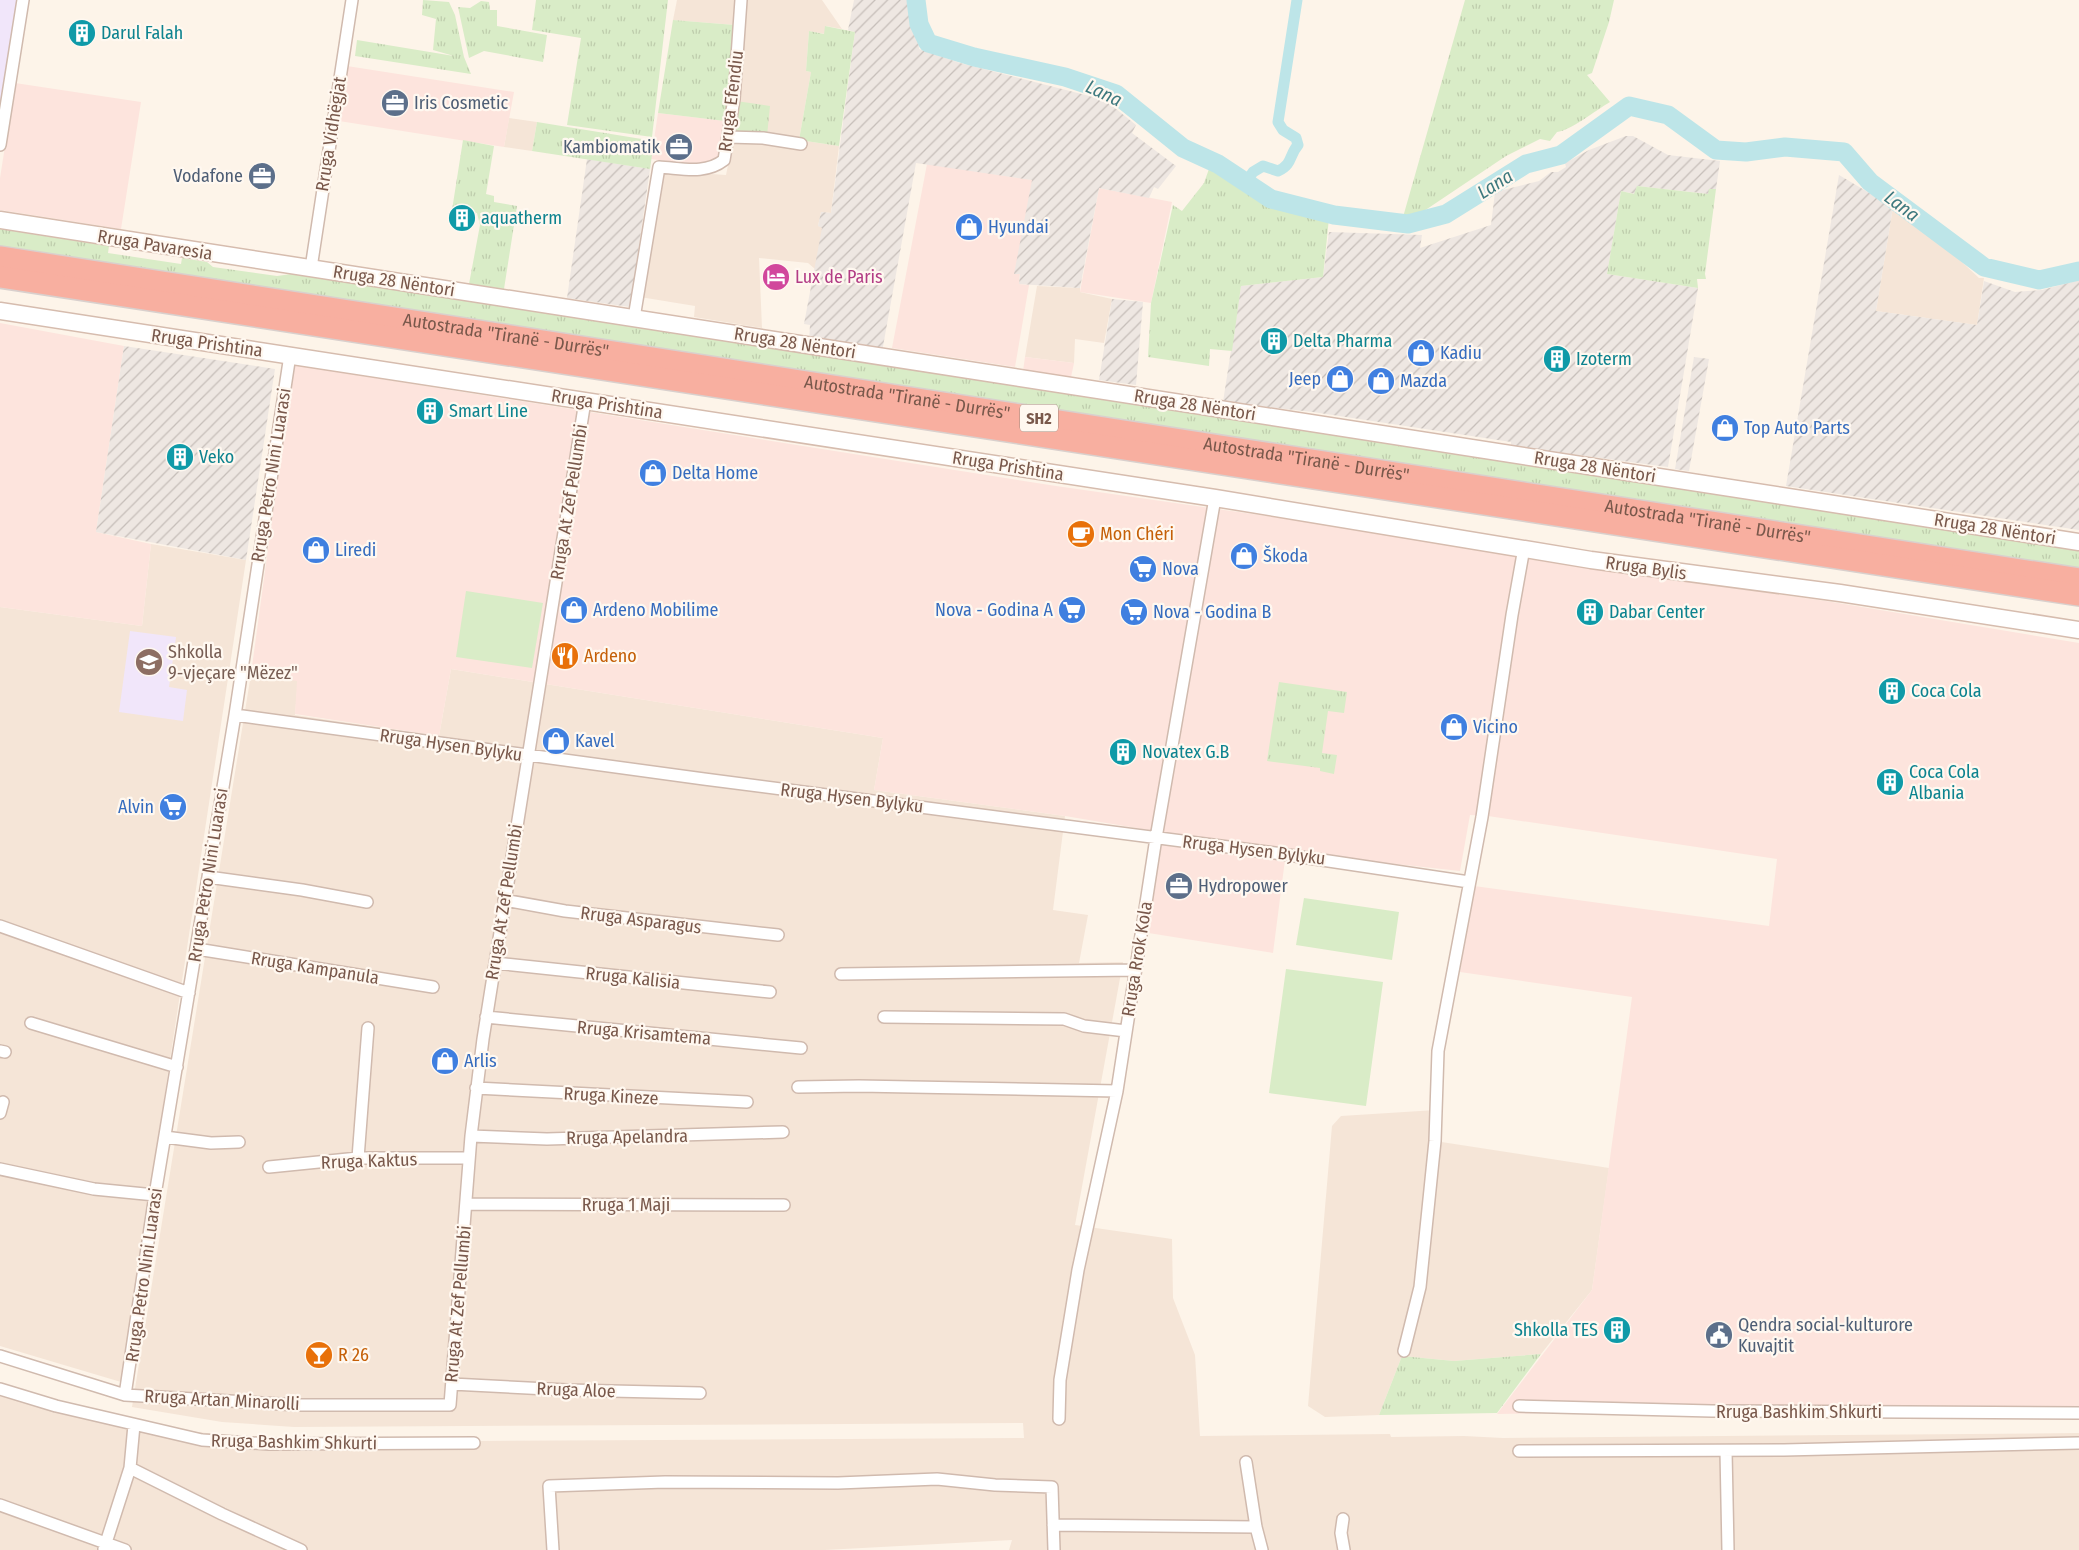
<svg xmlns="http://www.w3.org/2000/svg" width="2079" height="1550" viewBox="0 0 2079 1550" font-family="'Fira Sans Condensed',sans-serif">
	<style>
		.residential { fill: #f5e5d7 }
		.commercial { fill: #fde4dd }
		.industrial { fill: url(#industrial-furrows) }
		.education { fill: #f1e6fa }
		.grass { fill: url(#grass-tufts) }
		.pitch { fill: #d9ecc7 }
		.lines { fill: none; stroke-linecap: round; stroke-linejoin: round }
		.canal { stroke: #bde5e8; stroke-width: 11 }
		.river { stroke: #bde5e8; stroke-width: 19 }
		.minor-casing { stroke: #d0baae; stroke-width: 14 }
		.secondary-casing { stroke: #d6bcae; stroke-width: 19 }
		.motorway-casing { stroke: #d9d0cd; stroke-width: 24 }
		.minor { stroke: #fff; stroke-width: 11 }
		.secondary { stroke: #fff; stroke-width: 16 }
		.motorway { stroke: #f8afa0; stroke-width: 21 }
		.labels { text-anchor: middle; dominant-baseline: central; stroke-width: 4.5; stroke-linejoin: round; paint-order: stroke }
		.shield { fill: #fff8f0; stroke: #a1887c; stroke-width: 1 }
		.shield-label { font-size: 16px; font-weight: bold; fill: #79584b }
		.culture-label { font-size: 18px; fill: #0d838f; stroke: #fff8f0; text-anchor: start }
		.street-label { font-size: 18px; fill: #79584b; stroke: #fff8f0 }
		.service-label { font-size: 18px; fill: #4e5e75; stroke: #fff8f0; text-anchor: start }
		.shop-label { font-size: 18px; fill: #366cbe; stroke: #fff8f0; text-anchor: start }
		.hotel-label { font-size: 18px; fill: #b23c85; stroke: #fff8f0; text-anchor: start }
		.food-label { font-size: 18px; fill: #c56008; stroke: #fff8f0; text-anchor: start }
		.education-label { font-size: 18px; fill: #785e54; stroke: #fff8f0; text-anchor: start }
		.water-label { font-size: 19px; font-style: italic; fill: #3e797e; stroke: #fff8f0 }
	</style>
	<defs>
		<pattern id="industrial-furrows" width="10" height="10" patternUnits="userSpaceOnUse" patternTransform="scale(1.25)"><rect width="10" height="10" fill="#eee7e2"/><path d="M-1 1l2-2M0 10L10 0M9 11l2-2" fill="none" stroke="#c6beb9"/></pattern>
		<pattern id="grass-tufts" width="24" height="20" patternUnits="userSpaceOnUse" patternTransform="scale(1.25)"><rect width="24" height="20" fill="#d9ecc7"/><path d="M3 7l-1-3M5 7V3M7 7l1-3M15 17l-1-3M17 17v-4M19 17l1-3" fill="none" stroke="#beccac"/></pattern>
	</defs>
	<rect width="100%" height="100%" fill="#fdf4e9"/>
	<path class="residential" d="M677,0h60l-2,25 -62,-5z
		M747,0h75l20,29 -16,-3 -1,8 -16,-3 -3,40 5,1 -12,68 40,6 -8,67 -10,-1 -3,14 5,1 -8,42 -7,-6 -49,-5 3,70 -68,-11 1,-11 -55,-9 23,-121 4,-5 59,4 7,-34 34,-5 -31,-35 7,-39z
		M509,118l28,4 -5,29 -28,-4z
		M1893,207l38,26 48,45h5l-7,47 -101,-14z
		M1037,286l43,2v4l32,7 -8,44 -29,-4 -1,24 -49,-6z
		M151,544l95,16 -125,822 -121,-36v-739l142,19z
		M451,669l432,69 -9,52 191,26 -12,94 35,5 -9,48 44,-1 -48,263 97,14 1,59 22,57 5,81 190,-2 1,3 73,-1 39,2 576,-5v117h-1070l3,-10 -187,10h-825v-165l37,12 150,34 69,7 223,3 545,-3 -1,-15 -729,4 -72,-5 -90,-15 119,-733 47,5 -3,36 144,21z
		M1436,1110l-1,31 174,27 -17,122 -51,64 -87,7 -52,-5 -23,59 -54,2 -17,-11 24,-280 9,-10z"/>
	<path class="commercial" d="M347,66l167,26 -10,55 -165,-26z
		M15,83l126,19 -20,127 -121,-19v-32z
		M658,113l67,8 -4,31 -4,6 -4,5 -24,1 -38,-5z
		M927,164l106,16 -18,94 5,-1 -1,11 10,1 -14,82 -123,-19z
		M1099,188l73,14 -21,101 -71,-11z
		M0,323l124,23 -28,186 55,12 -9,82 -142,-19z
		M1025,357l49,6 -3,14 -48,-6z
		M293,365l763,121 315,45 156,28 299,42 253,42v770l-367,-2 -215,3 95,-124 40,-293 -172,-25 14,-86 295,40 8,-67 -289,-43 -18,-1 -10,56 -174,-19 -13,101 -137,-22 18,-100 -89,-15 -191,-26 9,-52 -432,-69 -12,67 -144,-22 2,-33 -46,-7z"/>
	<path class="industrial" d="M854,0h55l1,18 8,14 1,17 41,14 145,37 31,25 -4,8 44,33 -18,23 -4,-2 -5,11 -50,-10 -19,100 -61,-4 1,-10h-6l18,-94 -116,-17 -34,189 -73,-12 1,-15 -6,-1 18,-96 -4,-2 3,-14 10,1 24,-181 -7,-2z
		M1626,136h7l35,19 52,6 -4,28h-7v5l-72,-8 -2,8 -14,-3 -14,83 91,14 -30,179 -157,-21v-4l-198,-30 -90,-10 18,-116 82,-9 6,-45 93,3 -2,13 71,-23 4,-33 44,-11 12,-9h7l8,-5 -1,-4 24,-13z
		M587,159l63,10 -20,138 -63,-9z
		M1839,175l54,32 -17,104 101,14 7,-44 31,11 27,-2 37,-10v250l-293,-44z
		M1112,299l31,3 -7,83 -37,-5z
		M124,346l151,23 -29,191 -150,-28z
		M1694,357l15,2 -20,112 -14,-2z"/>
	<path class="education" d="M0,0h17l-17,111z
		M130,631l46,6 -7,50 18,3 -4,31 -64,-9z"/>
	<path class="grass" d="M423,0l26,2 6,13 9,42 7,17 -116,-18 2,-16 97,16 -21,-6 3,-31 -14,-4z
		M536,0h132l-16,137 -85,-12 14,-87 -49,-8z
		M1465,0h149l-5,22 -17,51 -5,2 23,27c-14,8 -40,29 -53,30l-7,9 -10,-2 -34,17 -85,57 -18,4z
		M481,1l8,1 1,8h7v16l50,9 -4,27 -59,-11 -15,7 -11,-51 12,1z
		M673,20l62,5 1,8 -4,1v7l2,1 -1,16h-2l1,16 -7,47 -67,-8z
		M825,26l30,6 -16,114 -40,-6 12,-68 -5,-1 3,-40 15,3z
		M736,101l34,5 -3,30 -31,-2 -2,-3z
		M537,122l117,19 -4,28 -118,-18z
		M463,140l31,6 -8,48 8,2v6l23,4 -13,83 -35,-5 11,-59 -3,-12 -25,-3z
		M1210,166l58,37 61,15 -6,59 -82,9 -9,65 -22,-2 -1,17 -61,-9 3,-54 22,-98 9,6 22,-28z
		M1637,186l71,8 1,-5h7l-11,85 1,5h-9l1,9 -91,-14 14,-83 13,3z
		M0,229l109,17 -1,7 73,11 1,-6 25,4 6,5 64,9 14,-2 1788,275v22l-949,-146 -16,-7 -1114,-165z
		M1279,682l68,10 -3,21 -16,-2 -6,42 15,2 -3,19 -14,-3v-3l-53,-7z
		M1541,1354l-44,59 -118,2 23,-59 52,5z"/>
	<path class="pitch" d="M466,591l77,12 -11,65 -76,-11z
		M1304,898l95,14 -7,48 -96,-15z
		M1286,969l97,13 -17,124 -97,-13z"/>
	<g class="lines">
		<path class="canal" d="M1247,181l6,-9 10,-6 15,5c15,-7 11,-16 20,-26l-2,-7 -13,-8 -5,-8 19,-122"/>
		<path class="river" d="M916,0l3,24 9,19 46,14 91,20 51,17 67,54 35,16 53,35 63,16 74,9 38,-10 80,-50 35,-9 68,-49 39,9 48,35 30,2 39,-5 59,5 26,30 114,85 55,13 40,-9"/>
		<defs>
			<path id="minor" d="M728,137l35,1 38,6
				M0,145l23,-145
				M311,268l41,-268
				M634,318l25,-151c22,1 46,8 65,-7l10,-61 7,-99
				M235,715l469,64 571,74 194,29
				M208,877l94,13 65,12
				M504,900l61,11 213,24
				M0,926l189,67
				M197,949l236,38
				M495,963l275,29
				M841,974l294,-4
				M486,1017l315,31
				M884,1017l180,2 20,7 42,5
				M31,1023l146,44
				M0,1051l5,1
				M798,1087l61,-1 258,5
				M476,1088l271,14
				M0,1113l3,-11
				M471,1136l76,3 236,-7
				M165,1137l46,6 28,-1
				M358,1158l10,-130
				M269,1167l89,-9h111
				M0,1169l94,20 61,6
				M467,1204l317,1
				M1404,1351l16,-64 15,-146 3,-90 44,-234 30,-202 12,-67
				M0,1356l125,39 173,10h152l21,-269 12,-97 102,-638
				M452,1384l115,6 133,3
				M0,1389l56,17 146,34 67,4 205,-1
				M125,1395l30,-200 80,-480 55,-360
				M1519,1406l193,5 367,2
				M1059,1419l1,-39 18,-110 39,-179 39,-253 59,-340
				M1519,1451l265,-1 295,-7
				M1726,1451l2,99
				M1246,1462l10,65 6,23
				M130,1468l92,46 79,36
				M0,1505l125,45
				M1343,1519l-2,14 3,17
				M1053,1525l203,2
				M104,1549l26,-81 4,-43
				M553,1550l-4,-64 116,-4 173,1 99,-4 58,6 57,2 2,63"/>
			<path id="secondary" d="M0,220l2079,322
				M0,311l1215,187 376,62 249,33 239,37"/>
			<g id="motorway">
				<path id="s1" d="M0,257l2079,322"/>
				<path d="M0,277l2079,318"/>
			</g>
		</defs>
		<use href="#minor" class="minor-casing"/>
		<use href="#secondary" class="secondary-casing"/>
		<use href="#motorway" class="motorway-casing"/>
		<use href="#minor" class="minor"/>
		<use href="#secondary" class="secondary"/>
		<use href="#motorway" class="motorway"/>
	</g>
	<defs>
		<symbol id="building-disc" viewBox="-11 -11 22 22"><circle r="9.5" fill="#0f9aa8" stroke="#fff8f0"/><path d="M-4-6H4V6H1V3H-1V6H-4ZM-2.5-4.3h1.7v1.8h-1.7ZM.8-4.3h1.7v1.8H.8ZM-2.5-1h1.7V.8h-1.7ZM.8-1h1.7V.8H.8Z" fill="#fff"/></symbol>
		<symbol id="office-disc" viewBox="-11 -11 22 22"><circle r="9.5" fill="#5c6f8a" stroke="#fff8f0"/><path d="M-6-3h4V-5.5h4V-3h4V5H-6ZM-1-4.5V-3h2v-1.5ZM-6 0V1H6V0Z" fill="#fff"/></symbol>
		<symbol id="shop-disc" viewBox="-11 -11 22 22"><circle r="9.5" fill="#3f7fe0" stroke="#fff8f0"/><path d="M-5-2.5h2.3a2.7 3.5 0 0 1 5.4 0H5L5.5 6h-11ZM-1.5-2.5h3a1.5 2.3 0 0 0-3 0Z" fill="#fff"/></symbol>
		<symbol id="hotel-disc" viewBox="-11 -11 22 22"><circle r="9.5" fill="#d1479c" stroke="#fff8f0"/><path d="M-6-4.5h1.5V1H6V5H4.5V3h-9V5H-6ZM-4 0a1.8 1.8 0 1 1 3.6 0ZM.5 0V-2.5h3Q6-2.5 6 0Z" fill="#fff"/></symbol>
		<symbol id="cafe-disc" viewBox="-11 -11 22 22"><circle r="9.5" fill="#e8710a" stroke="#fff8f0"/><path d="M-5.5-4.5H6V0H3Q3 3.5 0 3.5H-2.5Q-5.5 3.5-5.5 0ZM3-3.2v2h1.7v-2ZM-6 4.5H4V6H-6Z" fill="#fff"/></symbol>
		<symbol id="supermarket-disc" viewBox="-11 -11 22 22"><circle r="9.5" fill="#3f7fe0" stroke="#fff8f0"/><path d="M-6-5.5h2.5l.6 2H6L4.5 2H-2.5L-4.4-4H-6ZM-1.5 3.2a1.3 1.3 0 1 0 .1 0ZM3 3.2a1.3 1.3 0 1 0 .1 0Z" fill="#fff"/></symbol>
		<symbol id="restaurant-disc" viewBox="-11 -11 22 22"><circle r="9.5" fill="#e8710a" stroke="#fff8f0"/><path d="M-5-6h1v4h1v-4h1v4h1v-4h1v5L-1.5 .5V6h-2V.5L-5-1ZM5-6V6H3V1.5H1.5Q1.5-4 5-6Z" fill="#fff"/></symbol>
		<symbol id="school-disc" viewBox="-11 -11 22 22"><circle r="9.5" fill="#8d6e63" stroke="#fff8f0"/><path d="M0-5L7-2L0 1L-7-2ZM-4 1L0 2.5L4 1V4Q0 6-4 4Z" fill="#fff"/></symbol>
		<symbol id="civic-disc" viewBox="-11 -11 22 22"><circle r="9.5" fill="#5c6f8a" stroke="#fff8f0"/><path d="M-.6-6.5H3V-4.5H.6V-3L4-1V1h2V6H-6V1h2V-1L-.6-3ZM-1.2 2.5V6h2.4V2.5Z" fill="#fff"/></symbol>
		<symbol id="bar-disc" viewBox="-11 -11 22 22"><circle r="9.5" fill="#e8710a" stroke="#fff8f0"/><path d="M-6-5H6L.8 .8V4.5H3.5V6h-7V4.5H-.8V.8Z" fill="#fff"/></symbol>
	</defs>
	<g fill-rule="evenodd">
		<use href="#building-disc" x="66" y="17" width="32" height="32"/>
		<use href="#office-disc" x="379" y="87" width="32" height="32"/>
		<use href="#office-disc" x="663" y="131" width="32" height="32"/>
		<use href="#office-disc" x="246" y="160" width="32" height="32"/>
		<use href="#building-disc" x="446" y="202" width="32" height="32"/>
		<use href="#shop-disc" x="953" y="211" width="32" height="32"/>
		<use href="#hotel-disc" x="760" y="261" width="32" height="32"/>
		<use href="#building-disc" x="1258" y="325" width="32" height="32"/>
		<use href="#shop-disc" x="1405" y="337" width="32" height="32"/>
		<use href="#building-disc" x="1541" y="343" width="32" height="32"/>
		<use href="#shop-disc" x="1324" y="363" width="32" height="32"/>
		<use href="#shop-disc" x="1365" y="365" width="32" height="32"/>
		<use href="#building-disc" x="414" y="395" width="32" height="32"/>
		<use href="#shop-disc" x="1709" y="412" width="32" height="32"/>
		<use href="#building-disc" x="164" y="441" width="32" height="32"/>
		<use href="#shop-disc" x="637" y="457" width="32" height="32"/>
		<use href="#cafe-disc" x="1065" y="518" width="32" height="32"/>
		<use href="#shop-disc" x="300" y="534" width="32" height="32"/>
		<use href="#shop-disc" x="1228" y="540" width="32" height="32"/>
		<use href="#supermarket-disc" x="1127" y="553" width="32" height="32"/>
		<use href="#shop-disc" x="558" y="594" width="32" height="32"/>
		<use href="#supermarket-disc" x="1056" y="594" width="32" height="32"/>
		<use href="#supermarket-disc" x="1118" y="596" width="32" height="32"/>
		<use href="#building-disc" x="1574" y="596" width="32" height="32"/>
		<use href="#restaurant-disc" x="549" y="640" width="32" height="32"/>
		<use href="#school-disc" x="133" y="646" width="32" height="32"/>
		<use href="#building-disc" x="1876" y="675" width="32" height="32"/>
		<use href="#shop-disc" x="1438" y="711" width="32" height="32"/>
		<use href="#shop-disc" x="540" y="725" width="32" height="32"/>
		<use href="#building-disc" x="1107" y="736" width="32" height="32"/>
		<use href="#building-disc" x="1874" y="766" width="32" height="32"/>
		<use href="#supermarket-disc" x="157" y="791" width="32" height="32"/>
		<use href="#office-disc" x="1163" y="870" width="32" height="32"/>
		<use href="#shop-disc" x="429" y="1045" width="32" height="32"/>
		<use href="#building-disc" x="1601" y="1314" width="32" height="32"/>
		<use href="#civic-disc" x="1703" y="1319" width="32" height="32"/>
		<use href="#bar-disc" x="303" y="1339" width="32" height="32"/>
	</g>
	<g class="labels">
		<rect class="shield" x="1020" y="404.5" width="38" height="27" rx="4"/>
		<g class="shield-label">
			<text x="1039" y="418">SH2</text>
		</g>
		<g class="culture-label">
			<text x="101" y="33">Darul Falah</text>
			<text x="481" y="218">aquatherm</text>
			<text x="1293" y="341">Delta Pharma</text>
			<text x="1576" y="359">Izoterm</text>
			<text x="449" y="411">Smart Line</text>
			<text x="199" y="457">Veko</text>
			<text x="1609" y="612">Dabar Center</text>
			<text x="1911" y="691">Coca Cola</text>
			<text x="1142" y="752">Novatex G.B</text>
			<text x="1909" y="772">Coca Cola<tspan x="1909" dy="21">Albania</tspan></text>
			<text x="1598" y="1330" text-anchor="end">Shkolla TES</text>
		</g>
		<g class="street-label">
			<text transform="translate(731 101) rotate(-83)">Rruga Efendiu</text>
			<text transform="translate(331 134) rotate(-81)">Rruga Vidhëgjat</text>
			<text transform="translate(155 245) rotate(9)">Rruga Pavaresia</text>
			<text transform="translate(394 281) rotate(9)">Rruga 28 Nëntori</text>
			<text stroke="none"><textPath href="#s1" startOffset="512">Autostrada "Tiranë - Durrës"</textPath></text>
			<text transform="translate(207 343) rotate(8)">Rruga Prishtina</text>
			<text transform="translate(795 343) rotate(9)">Rruga 28 Nëntori</text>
			<text stroke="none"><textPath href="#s1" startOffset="918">Autostrada "Tiranë - Durrës"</textPath></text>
			<text transform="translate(607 404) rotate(9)">Rruga Prishtina</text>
			<text transform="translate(1195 405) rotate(9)">Rruga 28 Nëntori</text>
			<text stroke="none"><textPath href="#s1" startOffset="1322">Autostrada "Tiranë - Durrës"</textPath></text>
			<text transform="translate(1008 466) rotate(9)">Rruga Prishtina</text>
			<text transform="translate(1595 467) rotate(9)">Rruga 28 Nëntori</text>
			<text transform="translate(271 475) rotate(-81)">Rruga Petro Nini Luarasi</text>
			<text transform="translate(569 502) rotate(-81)">Rruga At Zef Pellumbi</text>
			<text stroke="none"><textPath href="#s1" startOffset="1728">Autostrada "Tiranë - Durrës"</textPath></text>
			<text transform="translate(1995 529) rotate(9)">Rruga 28 Nëntori</text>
			<text transform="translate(1646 568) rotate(8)">Rruga Bylis</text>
			<text transform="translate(451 745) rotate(8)">Rruga Hysen Bylyku</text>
			<text transform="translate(852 798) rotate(7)">Rruga Hysen Bylyku</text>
			<text transform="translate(1254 850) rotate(7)">Rruga Hysen Bylyku</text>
			<text transform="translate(208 875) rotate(-81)">Rruga Petro Nini Luarasi</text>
			<text transform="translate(504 902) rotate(-81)">Rruga At Zef Pellumbi</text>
			<text transform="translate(641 920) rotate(7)">Rruga Asparagus</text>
			<text transform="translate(1137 959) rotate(-81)">Rruga Rrok Kola</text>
			<text transform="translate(315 968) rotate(9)">Rruga Kampanula</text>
			<text transform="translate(633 978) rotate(6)">Rruga Kalisia</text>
			<text transform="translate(644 1033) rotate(5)">Rruga Krisamtema</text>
			<text transform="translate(611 1096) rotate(3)">Rruga Kineze</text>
			<text transform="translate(627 1137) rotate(-1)">Rruga Apelandra</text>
			<text transform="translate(369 1161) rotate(-2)">Rruga Kaktus</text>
			<text x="626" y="1205">Rruga 1 Maji</text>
			<text transform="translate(144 1275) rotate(-82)">Rruga Petro Nini Luarasi</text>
			<text transform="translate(458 1304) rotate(-85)">Rruga At Zef Pellumbi</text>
			<text transform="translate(576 1390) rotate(2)">Rruga Aloe</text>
			<text transform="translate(222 1400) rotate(3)">Rruga Artan Minarolli</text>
			<text x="1799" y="1412">Rruga Bashkim Shkurti</text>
			<text transform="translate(294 1442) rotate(1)">Rruga Bashkim Shkurti</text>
		</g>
		<g class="service-label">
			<text x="414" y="103">Iris Cosmetic</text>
			<text x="660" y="147" text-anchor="end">Kambiomatik</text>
			<text x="243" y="176" text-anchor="end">Vodafone</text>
			<text x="1198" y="886">Hydropower</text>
			<text x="1738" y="1325">Qendra social-kulturore<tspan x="1738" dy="21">Kuvajtit</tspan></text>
		</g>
		<g class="shop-label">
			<text x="988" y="227">Hyundai</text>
			<text x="1440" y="353">Kadiu</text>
			<text x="1321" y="379" text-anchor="end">Jeep</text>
			<text x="1400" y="381">Mazda</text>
			<text x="1744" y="428">Top Auto Parts</text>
			<text x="672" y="473">Delta Home</text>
			<text x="335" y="550">Liredi</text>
			<text x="1263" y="556">Škoda</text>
			<text x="1162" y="569">Nova</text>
			<text x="593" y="610">Ardeno Mobilime</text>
			<text x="1053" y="610" text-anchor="end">Nova - Godina A</text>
			<text x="1153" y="612">Nova - Godina B</text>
			<text x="1473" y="727">Vicino</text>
			<text x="575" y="741">Kavel</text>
			<text x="154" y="807" text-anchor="end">Alvin</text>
			<text x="464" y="1061">Arlis</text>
		</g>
		<g class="hotel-label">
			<text x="795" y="277">Lux de Paris</text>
		</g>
		<g class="food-label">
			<text x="1100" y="534">Mon Chéri</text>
			<text x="584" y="656">Ardeno</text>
			<text x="338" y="1355">R 26</text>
		</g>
		<g class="education-label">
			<text x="168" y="652">Shkolla<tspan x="168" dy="21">9-vjeçare "Mëzez"</tspan></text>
		</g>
		<g class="water-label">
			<text transform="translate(1104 93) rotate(25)">Lana</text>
			<text transform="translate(1495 184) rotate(-32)">Lana</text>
			<text transform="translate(1902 206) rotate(37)">Lana</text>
		</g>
	</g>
</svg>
